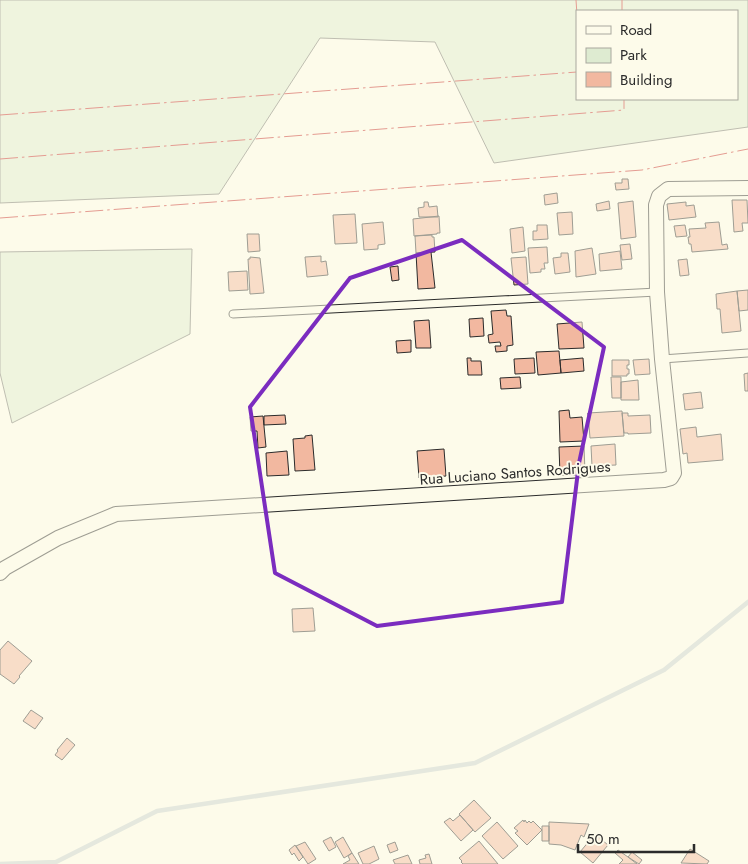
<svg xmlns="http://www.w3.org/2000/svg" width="748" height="864" viewBox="0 0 748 864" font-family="Jost,sans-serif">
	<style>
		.green { fill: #deebd1; stroke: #74746e; fill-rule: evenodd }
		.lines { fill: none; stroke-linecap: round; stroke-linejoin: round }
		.stream { stroke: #c7d0d0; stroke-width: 4.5 }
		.building { fill: #f2b8a0; stroke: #2b2b2b }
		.service-casing { stroke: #2b2b2b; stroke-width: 9 }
		.minor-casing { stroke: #2b2b2b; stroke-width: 16 }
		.service { stroke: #fdfbea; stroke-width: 7 }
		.minor { stroke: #fdfbea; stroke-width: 14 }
		.power { stroke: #c62828; stroke-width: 1; stroke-dasharray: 18 4 2.5 4; stroke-linecap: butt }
		.marked { fill: none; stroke: #7b2cbf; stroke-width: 4; stroke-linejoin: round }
		.labels { text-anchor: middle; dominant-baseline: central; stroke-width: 4; stroke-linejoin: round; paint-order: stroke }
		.street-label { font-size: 15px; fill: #2b2b2b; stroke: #fdfbea }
	</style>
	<rect width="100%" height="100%" fill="#fdfbea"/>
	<path class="green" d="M0,0h748v127l-254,36 -59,-121 -115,-4 -101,156 -219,9zM737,11v88h-160v-88z
		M192,249l-2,85 -178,89 -12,-50v-121z"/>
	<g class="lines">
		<path class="stream" d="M0,864l56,-2 101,-51 318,-48 189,-93 84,-68"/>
	</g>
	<path class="building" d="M622,179h6l1,10 -13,1 -1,-7h7z
		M557,193l1,10 -13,2 -1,-10z
		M732,200h15l1,23h-6l1,8 -9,1z
		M609,201l1,8 -13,2 -1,-7z
		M633,201l3,36 -15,2 -3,-36z
		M424,202h4l1,5 8,-1 1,11h-19l-1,-9 6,-1z
		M686,202v4l8,-1 2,12 -27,3 -2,-16z
		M572,212l1,22 -14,1 -2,-22z
		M355,214l2,29 -22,1 -2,-29z
		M439,216l1,17h-3v1l-23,2 -1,-17z
		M383,222l2,22 -7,1v4l-14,1 -2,-26z
		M719,222l3,23 5,-1 1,5 -36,3 -1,-8h-2l-1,-7h2l-1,-8 17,-1 -1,-5z
		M537,225h10l1,14 -15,1v-9h4z
		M685,225l2,11 -11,1 -2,-11z
		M523,227l2,24 -13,2 -2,-24z
		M247,234h12l1,17 -12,1z
		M432,235v2h2l1,15 -19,1 -1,-17z
		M630,244l2,15 -10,1 -2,-15z
		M547,247l1,16h-4l1,6h-4v3l-11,1 -2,-25z
		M592,248l4,26 -20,3 -1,-26z
		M620,251l2,18 -22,2 -1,-17z
		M431,252l4,36 -17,1 -2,-36z
		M561,253h7l2,19 -15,2 -2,-16 8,-1z
		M321,256v6l5,-1 2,14 -21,2 -2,-20z
		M250,257l10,1 4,35 -14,1 -2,-35h2z
		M526,257l2,27 -14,1 -3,-27z
		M687,259l2,16 -9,1 -2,-16z
		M398,266l1,14 -7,1 -2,-14z
		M247,271l1,19 -19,1 -1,-19z
		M748,290v20l-9,1 -2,-20z
		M737,291l4,40 -19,2 -2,-24h-3l-1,-15z
		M506,310l1,6h4l2,29 -6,1v5l-11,1 -1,-6h6l-1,-4 -11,1 -1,-8 5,-1 -2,-23z
		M483,318l1,18 -14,1 -1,-18z
		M429,320l2,28h-15l-2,-27z
		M582,322l2,26 -25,1 -2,-25z
		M411,340v12l-14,1 -1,-12z
		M559,351l2,22 -23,2 -2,-23z
		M467,358h4v3h10l1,14h-14z
		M534,358l1,15 -20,1 -1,-15z
		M583,358l1,13 -23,2 -1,-13z
		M649,359l1,15 -15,1 -2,-15z
		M612,360h17v5h-2v4h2v5h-2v2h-15z
		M748,373v18h-3l-1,-17z
		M520,377l1,11 -20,1 -1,-11z
		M611,377h10v21h-9z
		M638,380l1,20h-18v-18z
		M701,392l2,16 -18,2 -2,-16z
		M569,410l1,8 12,-1 2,24 -24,1 -1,-31z
		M622,411l2,25 -34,2 -2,-25z
		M622,413h6v3l22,-1 1,18 -23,1v-1h-4z
		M285,415l1,9 -22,1v-9z
		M263,416l3,31 -8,1 -1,-17h-6l-1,-14z
		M696,427l1,10 24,-3 2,26 -35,3 -1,-10 -4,1 -3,-25z
		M312,435l3,35 -20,1 -2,-32 12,-1v-2z
		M615,444l1,21 -24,1 -1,-20z
		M584,446l1,26h-6v3h-19l-1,-28z
		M444,449l2,27 -27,2 -2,-27z
		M287,451l2,24 -22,1 -1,-23z
		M313,608l2,23 -22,1 -1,-23z
		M8,641l24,20 -13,15 1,1 -6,7 -14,-10v-24z
		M31,710l12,8 -8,11 -12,-8z
		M67,738l8,7 -13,15 -7,-5 3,-4 -1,-1z
		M474,800l17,18 -16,14 -16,-18z
		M460,815l13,15 -12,11 -17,-19 6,-4 3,3z
		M523,820l1,2 1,-2 2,3 2,-2 2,2 2,-2 9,9 -15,15 -12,-12 3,-2 -4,-3z
		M497,822l21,24 -15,13 -21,-23z
		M549,822l40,2 -5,13 -3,-2 -6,15 -14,-5 -12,-1z
		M542,826h7v15h-7z
		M595,834l13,11 -15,18 -13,-11z
		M331,837l5,10 -7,4 -6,-10z
		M343,837l9,16 -8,5 -9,-16z
		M479,841l19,23h-35l-2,-2 1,-1 -3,-3z
		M305,842l11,17 -8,5 -12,-18z
		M395,842l3,8 -8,3 -3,-8z
		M295,845l8,12 -4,4 -5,-8 -2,2 -3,-5z
		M374,846l5,13 -10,5h-6l-5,-11z
		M690,849l19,12 -2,3 -26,-1z
		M618,850l10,7 9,7h-18l4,-4 -8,-7z
		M632,852l10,8 -3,4 -11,-7z
		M352,853l7,11h-16l7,-4 -2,-4z
		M429,854l3,10h-12l-1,-4 7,-2 -1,-3z
		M408,855l4,9h-17l-2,-4z"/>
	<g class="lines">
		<defs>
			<path id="service" d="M233,314l424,-22
				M662,359l86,-6"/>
			<path id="minor" d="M0,573l5,-5 53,-30 58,-24 548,-34 7,-2 3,-5 -12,-114 -5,-67 -1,-87 3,-9 9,-7 80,-1"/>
		</defs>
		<use href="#service" class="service-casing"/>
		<use href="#minor" class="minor-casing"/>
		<use href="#service" class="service"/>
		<use href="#minor" class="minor"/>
		<path class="power" d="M576,0l1,15
			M622,0v11
			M0,115l577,-43
			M0,159l624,-49v-11
			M0,218l642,-48 106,-21"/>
	</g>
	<path d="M0 0H748V864H0ZM462,240l142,107 -25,116 -17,139 -185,24 -102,-53 -25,-166 100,-129z" fill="#fdfbea" fill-opacity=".55" fill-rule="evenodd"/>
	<path class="marked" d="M462,240l142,107 -25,116 -17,139 -185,24 -102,-53 -25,-166 100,-129z"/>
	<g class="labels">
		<g class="street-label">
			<text transform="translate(515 473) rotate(-4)">Rua Luciano Santos Rodrigues</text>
		</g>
	</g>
	<rect x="576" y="10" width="162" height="90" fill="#fdfbea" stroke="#a9a89e"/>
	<rect x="586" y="26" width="25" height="8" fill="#fdfbea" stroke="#a9a89e"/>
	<text x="620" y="35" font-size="15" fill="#2b2b2b">Road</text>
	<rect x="586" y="48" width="25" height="15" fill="#deebd1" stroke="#a9a89e"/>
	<text x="620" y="60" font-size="15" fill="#2b2b2b">Park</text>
	<rect x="586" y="72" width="25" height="15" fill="#f2b8a0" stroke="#a9a89e"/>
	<text x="620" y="85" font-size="15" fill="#2b2b2b">Building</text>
	<path d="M578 844v8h116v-8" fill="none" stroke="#2b2b2b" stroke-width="2.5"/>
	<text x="586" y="844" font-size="15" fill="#2b2b2b" stroke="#fdfbea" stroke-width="4" paint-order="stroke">50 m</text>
</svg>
